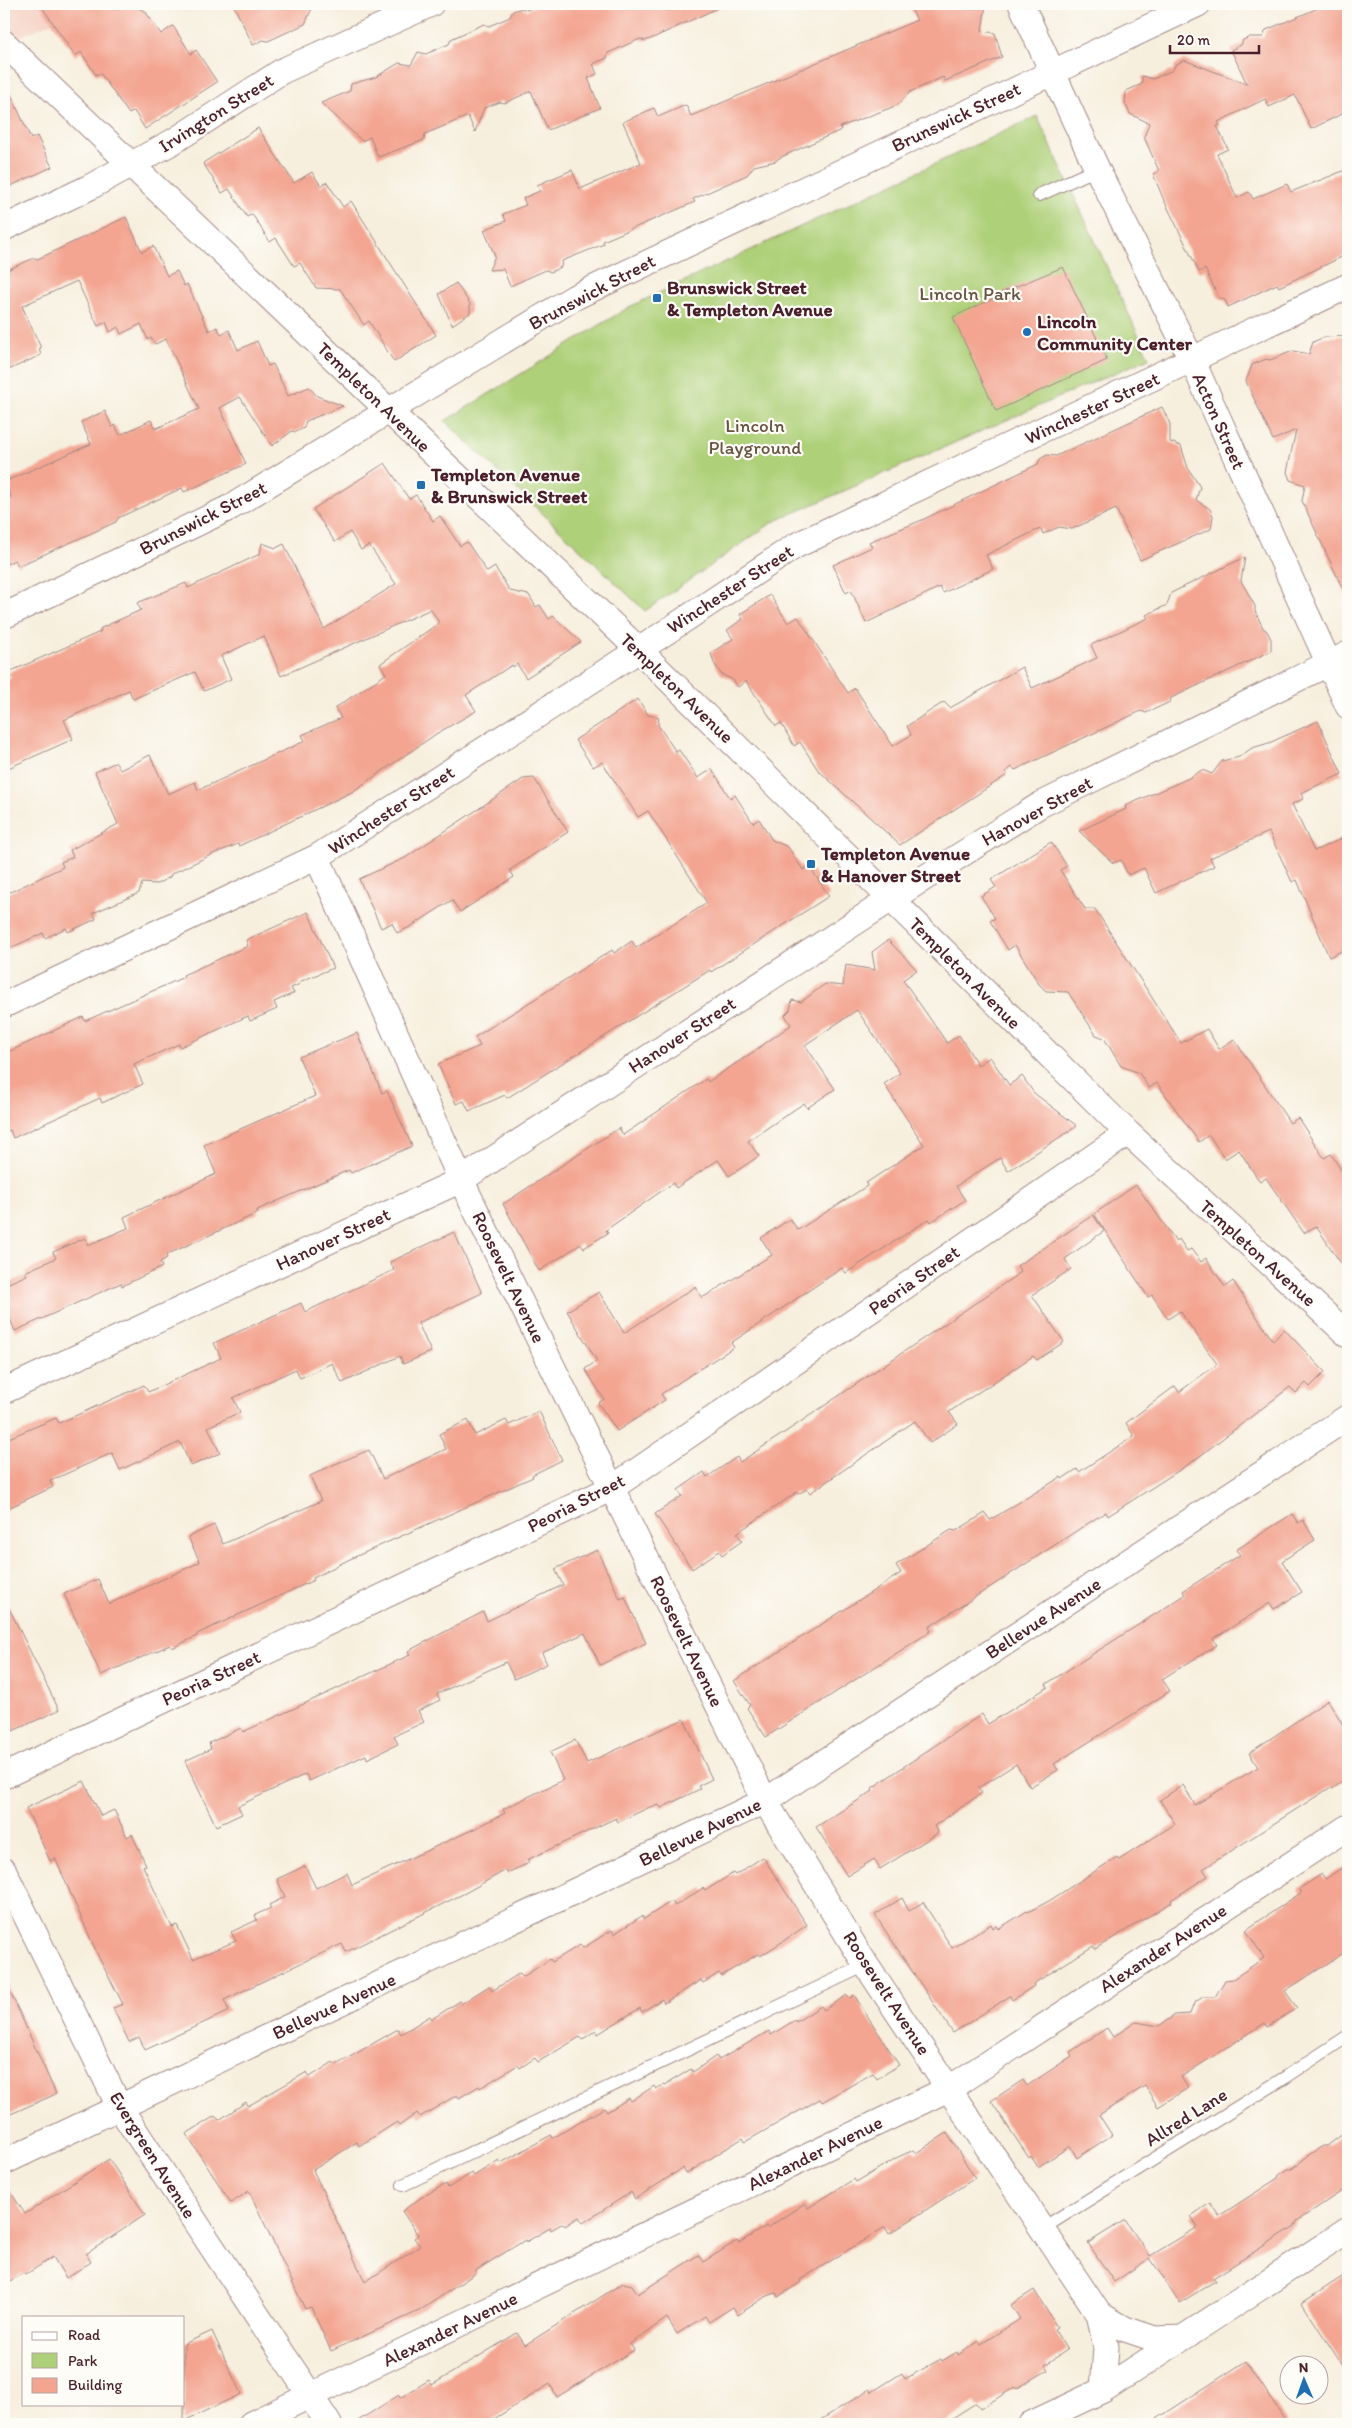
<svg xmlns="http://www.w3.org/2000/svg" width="1352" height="2428" viewBox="0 0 1352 2428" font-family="Itim,sans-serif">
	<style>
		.built { fill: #f6d2c4 }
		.green { fill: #aed078; stroke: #7c7852 }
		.building { fill: #f3a591 }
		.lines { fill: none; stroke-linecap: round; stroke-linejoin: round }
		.lane-casing { stroke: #a08784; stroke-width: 14 }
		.street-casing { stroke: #a08784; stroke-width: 27 }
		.lane { stroke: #fff; stroke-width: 12 }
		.street { stroke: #fff; stroke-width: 25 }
		.poi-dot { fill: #1f6fb2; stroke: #fdfcf7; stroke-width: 2 }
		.labels { text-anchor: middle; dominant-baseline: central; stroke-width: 4.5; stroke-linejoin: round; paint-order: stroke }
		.street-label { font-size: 19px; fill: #4a1f2b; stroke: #fdfcf7 }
		.poi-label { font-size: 19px; font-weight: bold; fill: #4a1f2b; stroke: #fdfcf7; text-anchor: start }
		.park-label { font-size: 19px; fill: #685442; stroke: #fdfcf7 }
	</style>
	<rect width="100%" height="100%" fill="#fdfcf7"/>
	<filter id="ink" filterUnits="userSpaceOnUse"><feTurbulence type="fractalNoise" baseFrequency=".02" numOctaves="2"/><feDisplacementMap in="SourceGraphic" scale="10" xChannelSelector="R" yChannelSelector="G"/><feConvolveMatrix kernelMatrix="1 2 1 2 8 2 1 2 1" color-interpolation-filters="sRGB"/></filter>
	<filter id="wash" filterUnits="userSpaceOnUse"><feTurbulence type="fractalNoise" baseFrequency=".0096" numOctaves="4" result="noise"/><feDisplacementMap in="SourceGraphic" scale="20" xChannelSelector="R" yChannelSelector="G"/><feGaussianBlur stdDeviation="1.12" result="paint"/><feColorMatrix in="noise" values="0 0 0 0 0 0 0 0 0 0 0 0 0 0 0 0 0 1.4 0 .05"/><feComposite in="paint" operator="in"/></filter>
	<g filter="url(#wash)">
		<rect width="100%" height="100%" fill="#f7efde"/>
		<path class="built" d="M4,4h88l-88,40z"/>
		<path class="green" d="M1037,116l112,242 -376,164 -128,89 -200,-190 184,-114z"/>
		<g id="blocks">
			<path class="building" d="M40,4h89l16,7 16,23 12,-8 18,28 5,-4 21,32 -72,47 -11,-18 -5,3 -29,-41 -4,2 -15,-23 -6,4z
				M233,4h81l-9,20 -37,17 -5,-1 -10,5z
				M539,4h187l-71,33 -10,4 -5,-2 -32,14 -1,5 -14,6 4,10 -9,4 12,30 -52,22 -17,-39 -26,12 -5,-1 -16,6 -9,24 -7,-16 -43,18 -1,6 -46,17 -8,-20 -8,4 -41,-38 29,-12 1,-7 25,-7 23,-14 12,2 7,-13 8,2 23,-10 2,-5 33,-15 5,2 21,-9 3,-6 9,-3 5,2z
				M908,4h78l-4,27 13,2 7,24 -57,24 -2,-4 -33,15 -12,13 -58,22 1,3 -62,28 -3,3 -22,5 -7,9 -54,24 2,3 -92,39 1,3 -42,17 -1,6 -10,5 -5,-2 -36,16 -7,-17 -14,1 6,-14 -11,-26 22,-9 -3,-7 23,-9 -3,-7 17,-7 -3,-6 35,-15 8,19 61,-26 -18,-41 31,-14 4,9 28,-12 5,11 226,-96z
				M1328,4h20v107l-37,18 -16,-34 -26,12 -4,-8 -47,23 2,3 -3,1 11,23 -11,5 20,44 12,-6 4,7 34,-15 4,8 57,-23v85l-69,33 -2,-3 -49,23 -3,-7 -6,-2 -14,-29 -6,3 -36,-74 -10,-24 6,-3 -15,-34 5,-14 -19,-9 -5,-11 1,-12 16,-7v-8l11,3 20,-9 2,-5 9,-5 63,24 -16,-34 10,-5 2,-5 7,-3h13l3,-7z
				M4,79l27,60 6,-3 15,31 -48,22z
				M258,128l36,55 18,-11 9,14 6,-4 16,25 8,-6 85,134 -42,27 -25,-41 -5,4 -24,-36 -24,-1 -16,-25 -6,3 -18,-28 -6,4 -18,-28 -5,3 -18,-28 -7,4 -19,-30z
				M126,217l16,35 11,-6 14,30 10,-5 7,15 3,-2 22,47 8,-4 4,7 8,-4 9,20 19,-9 11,25 5,-2 15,32 21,-9 8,9 26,10 -37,15 -2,7 -9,4 -3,-1 -20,15 -32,-49 -20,11 26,56 -62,28 -2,-4 -64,30 -2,4 -98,44 -3,-6 -11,5v-65l7,-3 -7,-15 87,-38 -10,-22 24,-11 7,16 3,-2 5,10 31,-15 4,9 44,-20 -33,-70 -11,5 -4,-6 -3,2 -7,-16 -20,10 -3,-7 -8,5 -4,-10 -8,4 -21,-45 -55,25 19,42 -2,1 2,6 -37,17v-104l1,3 29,-13 4,1z
				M1063,267l44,93 -111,51 -43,-94 46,-21 -1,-2z
				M456,283l14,21v9l-18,12 -13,-31z
				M1348,336v264l-46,-99 3,-16 -15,-5 -3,-8 9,-42 -23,10 -27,-59 6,-16 14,-6 4,1 23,-9 16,3 4,-12 11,-5z
				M1162,407l8,17v18l11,4 7,22 12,19 -4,13 14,9 3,7 -2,13 -71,31 -24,-51 -44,20 -13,-2 -16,7 -2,-5 -6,2 -49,24 7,14 -50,24 -3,-6 -74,36 -15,-33 -5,3 -13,-28 39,-18 -3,-5 53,-22 116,-56 2,-5 7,-4 9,1z
				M385,463l24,36 7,-4 17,26 7,-5 20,30 7,-4 20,30 8,-5 15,24 19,4 7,12 4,-2 9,14 4,-3 28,26 -55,36 -9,-14 -4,3 -1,-2 -46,30 10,16 -40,23 -84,58 -113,54 -1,-2 -25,10 -42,20 -1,3 -13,7 -15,-1 -3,10 -46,20 3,6 -28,13 -2,-4 -21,10 -2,-5 -39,18v-56l59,-28 -2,-5 12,-5 -3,-7 48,-26 -23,-52 21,-10 4,8 30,-15 18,39 27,-12 3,8 107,-49 -3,-6 39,-17 -6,-10 51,-34 -6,-10 59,-41 -8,-14 -150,67 -17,-40 -43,20 10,23 -27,12 -9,-19 -62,27 -4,-9 -65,30 9,19 -69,31v-89l7,-3 -2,-6 91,-40 1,-4 40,-18 -4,-7 49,-20 2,5 72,-34 2,-11 14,5 8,-4 40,85 72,-45 -27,-39 -8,5 -11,-18 -15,10 -22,-33z
				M1245,557l-4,24 14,25v5l8,17 4,3 4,8v12l-100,47 -1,4 -24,11 -5,-2 -126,59 -3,-3 -6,5 1,3 -107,70 -82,-75 -18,-28 -6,4 -13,-23 -5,3 -30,-45 -8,6 -5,-7 -12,-6 -7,-11 -3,-10 22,-14 -6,-9 16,-11 -3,-5 30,-19 18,28 10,-6 50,76 7,-5 38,58 18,-11 -4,-9 37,-24 6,6 72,-41 10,21 65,-30 -6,-13 57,-27 -2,-3 21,-10 4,-12z
				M638,699l10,16 11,2 -1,8 18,27 3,-2 19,28 14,-9 18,29 5,-3 18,28 6,-4 13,21 16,7 15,23 6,-4 20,30 -118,76 -1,-2 -203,128 -2,-3 -36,16 -5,-10 -8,3 -18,-40 42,-18 -5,-9 137,-87 2,3 18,-12 4,7 71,-45 -59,-92 -10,6 -36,-55 -9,5 -18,-27z
				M1318,721l24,53 -41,19 2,6 -11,5 22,47 34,-15v112l-19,9 -32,-77 -5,2 -23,-50 -59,26 4,8 -58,27 -12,-25 -16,7 -7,-15 -8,3 -34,-32 47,-22 -1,-3 64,-28 13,-8 10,4 10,-13 17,-4 13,-9 17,-5z
				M534,778l34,54 -58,38 4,7 -54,35 -8,-12 -42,27 -13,6 -5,-10 -11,5 -22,-49 46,-21 118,-79z
				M1051,842l16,24 -7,4 25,39h10l86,134 26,-14 12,20 15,-10 56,84 8,-5 26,40 7,-4 17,27v93l-32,-48 -12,7 -38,-55 -6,4 -21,-32 -14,9 -16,-24 -10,7 -42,-59 -8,5 -10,-15 -18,-7 -17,-28 -8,-3 -28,-43 -22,-1 -7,-7 -24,-39 -7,5 -18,-29 5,-3 -14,-22 15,-9 -5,-7z
				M308,912l25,56 -34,14 1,2 -9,4 3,5 -20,9 3,7 -27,12 -2,-5 -68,31 -1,-3 -45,20 9,20 -41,19 -2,-5 -87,40 -3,-8 -6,2v-78l79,-37 2,4 99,-44 -1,-2 65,-29 -2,-6z
				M888,940l29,30 -14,10 44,63 12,-8 19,30 12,-8 19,28 13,-9 12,17 43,33 -69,45 -8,-13 -44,28 9,14 -34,22 -2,-3 -83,54 -4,-5 -111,75 3,4 -73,47 4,6 -48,31 -19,-28 6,-4 -19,-30 12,-8 -30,-50 32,-19 25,41 71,-46 7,11 70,-43 -11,-17 29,-19 8,11 69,-44 -1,-3 58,-38 -40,-61 16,-11 -43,-63 -52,35 30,44 -28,19 -3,-5 -56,38 11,15 -30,20 -11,-16 -42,28 -3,-5 -67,47 2,3 -24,15 -3,-4 -42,27 -36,-67 116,-76 4,7 83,-56 2,3 45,-30 38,-27 -6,-10 5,-5 2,-10 9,2 24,-18 18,2 3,-21 29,5 -3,-18z
				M357,1033l25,60 5,-2 25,55 -61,27 -2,-3 -92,40 1,3 -92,42 1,3 -7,4 2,5 -40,19 -1,-3 -106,48 -11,-26v-20l23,-10 -2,-3 31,-14 -3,-6 32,-14 3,7 40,-17 -4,-11 92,-43 -12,-29 111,-49 -16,-39z
				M1136,1185l40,56 3,-2 8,12 4,-2 10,13 5,-4 19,29 8,-6 40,60 11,-12 41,43 -15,15 -4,-4 -10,10 -6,-6 -98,75 -84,54 -2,-4 -16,10 -161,105 2,4 -165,106 -19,-29 3,-3 -16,-24 167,-108 -5,-8 55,-35 5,1 29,-18 5,7 71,-43 1,2 15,-10 2,3 55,-36 -8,-13 49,-37 4,6 38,-28 -37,-53 -12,8 -16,-24 -4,2 -54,-83z
				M1093,1215l11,16 -39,28 6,10 -39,26 32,47 -27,18 -4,-4 -84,56 9,12 -28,19 -15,-22 -105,72 -3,-4 -9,5 -1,-2 -60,41 5,8 -20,14 -3,-4 -27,18 -37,-55 27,-18 -4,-6 26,-18 3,5 30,-20 3,5 56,-37 225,-153 -4,-6z
				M454,1232l28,61 -64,30 13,29 -28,12 -3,-8 -58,27 -10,-20 -32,15 -4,-9 -63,29 7,14 -32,15 12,26 -29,13 -11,-24 -60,28 -8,-17 -62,28 3,6 -49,23v-70l52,-22 3,5 85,-38 4,7 73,-34 -7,-15 87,-40 4,9 89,-42 -4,-8z
				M539,1411l23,49 -30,15 1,2 -185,83 -35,18 1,2 -117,54v2l-25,12 -2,-3 -69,30 -37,-81 34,-15 11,25 91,-42 -12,-25 26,-12 9,19 98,-43 -11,-25 23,-11 36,-15 14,29 63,-30 -7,-15 29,-14 7,15 31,-15 3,5z
				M1292,1514l6,9 5,-3 12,20 -33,21 20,31 -28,17 -4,-6 -57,36 4,6 -55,34 8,12 -116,73 4,6 -28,17 -14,-23 -38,24 4,5 -48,33 4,7 -58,36 -6,-10 -27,17 -31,-49 57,-36 -1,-3 110,-74 6,10 60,-37 -2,-3 139,-89 -2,-4 57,-36 -4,-5z
				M597,1550l23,49 5,-2 21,46 -46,22 -15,-32 -43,20 5,11 -33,15 -8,-17 -69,32 3,6 -22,11 6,11 -30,14 4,8 -31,15 -1,-4 -57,26 -3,-7 -68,32 4,8 -26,12 -31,-65 26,-12 -2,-6 32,-15 2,4 167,-77 -2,-4 75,-39 4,9 76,-36 -8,-16z
				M4,1598l55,112 -55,25z
				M1328,1700l20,33v45l-16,11 -1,-2 -128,82 5,7 -37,24 1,2 -77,47 -2,-3 -60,38 1,2 -22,14 -2,-4 -57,37 -78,-118 27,-17 7,13 14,-9 29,46 39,-24 2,4 3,-2 2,3 29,-18 1,1 21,-11 68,-44 2,3 56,-36 -15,-24 23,-15 12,20 63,-38 -9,-14z
				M684,1719l28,60 -14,7 2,3 -39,19 -2,-3 -9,2 -32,15 -2,-4 -89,42 2,3 -22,10 -1,-3 -39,22 -121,60 -4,-8 -45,21 -73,35 5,11 -84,39 -6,-13 -10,5 -16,-34 10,-4 -23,-44 -45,-102 -5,3 -24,-53 58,-27 17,35 13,-6 13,27 5,-3 14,31 -3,1 29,61 5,-2 16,34 43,-18 -5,-9 26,-12 -2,-5 16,-7 -2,-3 16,-8 -8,-18 28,-13 11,22 31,-15 5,12 124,-57 29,-15 -2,-4 60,-29 -13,-28 25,-12 12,23z
				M763,1857l44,68 -28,19 -19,12 -2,-2 -37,22 -2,-3 -16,10 -2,-3 -37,23 -2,-4 -20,13 -2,-4 -42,26 -2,-4 -14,10 -2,-3 -42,25 -3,-4 -15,10 -2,-3 -38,23 -1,-2 -20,12 -2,-3 -37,22 -3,-4 -18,13 -2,-4 -38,24 -2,-4 -44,28 52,112 55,-36 -6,-8 4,-3 -16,-24 20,-14 24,-13 2,4 24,-15 2,3 25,-16 2,3 50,-28 2,3 51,-30 3,4 22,-14 2,3 23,-15 2,3 8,-5 1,1 26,-16 2,3 23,-16 3,4 50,-29 2,4 24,-15 1,2 25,-16 3,4 23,-15 3,3 4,-3 45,70 -22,14 -4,-6 -51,29 -2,-3 -75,43 -2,-4 -57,36 -3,-6 -48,31 -4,-7 -48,31 -4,-6 -14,9 -2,-3 -12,7 -1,-2 -24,14 -1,-2 -50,31 1,2 -57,38 -88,40 -20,-44 -6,2 -56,-118 -18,12 -45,-69 29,-18 4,4 27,-18 2,4 59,-34 3,5 23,-15 3,3 62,-36 3,5 29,-18 2,3 28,-18 1,3 28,-18 3,5 28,-18 3,4 27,-18 2,3 28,-17 3,3 29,-18 2,4 28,-18 2,3 28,-18 3,5 28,-18 2,3 28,-18 2,2z
				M1348,1864v86l-63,41 12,17 -30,19 -2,-4 -84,54 7,11 -30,19 -13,-21 -46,29 13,20 -35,23 -7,-12 -32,21 -7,-11 -2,2 -38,-57 32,-21 4,6 45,-30 -2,-4 37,-24 6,9 23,-15 23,4 16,-11 15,-1 4,-11 9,-6h12l10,-17 8,-1 31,-21 -18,-28 56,-38 -3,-3 23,-15 3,5z
				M4,1978l52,116 -52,23z
				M1348,2130v57l-51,34 -2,5 -82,52 2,3 -35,22 -30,-45 -36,24 -26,-39 37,-23 25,36 48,-29 -7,-11 19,-13 9,13 59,-38 1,-3 9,-6h4l18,-15 13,-8h4z
				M947,2133l28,45 -86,56 -4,-7 -85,53 1,2 -23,15 -2,-4 -11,4 -27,18 -5,-8 -24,15 -4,-6 -28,18 -10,-16 -37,26 4,6 -77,47 -7,-13 -64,40h-133l46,-29 1,3 29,-18 3,5 85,-52 8,12 98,-62 9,2 6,9 60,-39 5,7 34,-21 2,2 27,-17 1,2 38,-25 3,5 46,-29 2,3 42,-25 16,-7 2,3z
				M109,2159l36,56 -59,39 5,8 -25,16 -13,-21 -28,18 -2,-2 -19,12v-103l21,32z
				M1348,2273v101l-46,-71z
				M1034,2290l23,37 -3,2 13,21 -22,15 3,5 -32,19 -1,-2 -35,22 -4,-6 -33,21h-129l56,-35 2,3 30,-19 3,6 36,-20 1,2 15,-9 1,3 21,-14 2,3 39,-25 -9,-14z
				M212,2331l29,63 -57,27v-77z
				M1246,2361l42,63h-139z"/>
		</g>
	</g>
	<g filter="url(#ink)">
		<use href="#blocks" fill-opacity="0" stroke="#a08784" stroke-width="1"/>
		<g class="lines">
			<defs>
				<path id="lane" d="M1039,195l58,-26
					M403,2185l463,-220
					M1043,2228l243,-151 62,-41"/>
				<path id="street" d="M1021,4l76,165 95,191 156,346
					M4,43l635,607 489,483 220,202
					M4,228l86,-41 84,-46 108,-70 149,-67
					M4,616l227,-109 344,-210 623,-293
					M317,857l144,323 304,621 101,164 233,349 7,33 -3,43
					M4,1005l313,-148 322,-207 156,-104 553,-260
					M4,1391l457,-211 430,-281 149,-94 308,-151
					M4,1776l608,-288 516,-355
					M4,1871l116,237 209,316
					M4,2162l761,-361 583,-384
					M1099,2314l26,15 30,10 28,-1
					M251,2424l699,-336 398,-261
					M1031,2424l72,-34 245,-160"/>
			</defs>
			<use href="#lane" class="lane-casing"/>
			<use href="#street" class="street-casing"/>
			<use href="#lane" class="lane"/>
			<use href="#street" class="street"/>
		</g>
	</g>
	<g class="poi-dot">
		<rect x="652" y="293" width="10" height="10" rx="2.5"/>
		<circle cx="1027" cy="332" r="5"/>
		<rect x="416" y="480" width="10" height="10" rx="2.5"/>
		<rect x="806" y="859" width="10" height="10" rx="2.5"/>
	</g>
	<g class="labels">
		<g class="street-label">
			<text transform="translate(216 113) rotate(-32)">Irvington Street</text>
			<text transform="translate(956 117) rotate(-25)">Brunswick Street</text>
			<text transform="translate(592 292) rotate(-28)">Brunswick Street</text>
			<text transform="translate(374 397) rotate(44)">Templeton Avenue</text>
			<text transform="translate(1092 408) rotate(-25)">Winchester Street</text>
			<text transform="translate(1219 421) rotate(66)">Acton Street</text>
			<text transform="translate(203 518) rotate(-27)">Brunswick Street</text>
			<text transform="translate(730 589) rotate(-33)">Winchester Street</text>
			<text transform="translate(677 688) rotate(44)">Templeton Avenue</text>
			<text transform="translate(391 810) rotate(-33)">Winchester Street</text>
			<text transform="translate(1037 811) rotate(-29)">Hanover Street</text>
			<text transform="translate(965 973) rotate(45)">Templeton Avenue</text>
			<text transform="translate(682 1035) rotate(-33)">Hanover Street</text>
			<text transform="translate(333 1239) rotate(-25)">Hanover Street</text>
			<text transform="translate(1258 1253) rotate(42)">Templeton Avenue</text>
			<text transform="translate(509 1277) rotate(64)">Roosevelt Avenue</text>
			<text transform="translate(914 1280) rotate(-35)">Peoria Street</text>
			<text transform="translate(576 1503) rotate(-27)">Peoria Street</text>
			<text transform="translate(1043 1618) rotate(-33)">Bellevue Avenue</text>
			<text transform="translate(687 1641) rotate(64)">Roosevelt Avenue</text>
			<text transform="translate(211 1678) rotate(-25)">Peoria Street</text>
			<text transform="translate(700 1832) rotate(-26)">Bellevue Avenue</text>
			<text transform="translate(1163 1948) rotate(-33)">Alexander Avenue</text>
			<text transform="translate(887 1993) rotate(57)">Roosevelt Avenue</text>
			<text transform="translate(334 2006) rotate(-25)">Bellevue Avenue</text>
			<text transform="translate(1186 2117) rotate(-32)">Allred Lane</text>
			<text transform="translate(815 2153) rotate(-26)">Alexander Avenue</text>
			<text transform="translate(153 2155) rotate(58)">Evergreen Avenue</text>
			<text transform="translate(450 2329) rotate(-26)">Alexander Avenue</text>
		</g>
		<g class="poi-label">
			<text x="667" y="287">Brunswick Street<tspan x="667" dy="22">&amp; Templeton Avenue</tspan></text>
			<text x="1037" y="321">Lincoln<tspan x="1037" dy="22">Community Center</tspan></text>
			<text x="431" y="474">Templeton Avenue<tspan x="431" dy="22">&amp; Brunswick Street</tspan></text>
			<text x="821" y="853">Templeton Avenue<tspan x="821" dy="22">&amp; Hanover Street</tspan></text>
		</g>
		<g class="park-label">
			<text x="970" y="293">Lincoln Park</text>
			<text x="755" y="425">Lincoln<tspan x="755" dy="22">Playground</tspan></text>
		</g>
	</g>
	<rect width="1352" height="2428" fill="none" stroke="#fdfcf7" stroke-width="20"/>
	<rect x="22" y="2316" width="162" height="90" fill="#fdfcf7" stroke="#b5a4a5"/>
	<rect x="32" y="2332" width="25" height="8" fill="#ffffff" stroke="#b5a4a5"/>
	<text x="68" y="2340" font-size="15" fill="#4a1f2b">Road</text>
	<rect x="32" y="2353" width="25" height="15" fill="#aed078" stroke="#b5a4a5"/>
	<text x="68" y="2366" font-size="15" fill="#4a1f2b">Park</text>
	<rect x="32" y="2378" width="25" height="15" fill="#f3a591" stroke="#b5a4a5"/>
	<text x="68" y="2390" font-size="15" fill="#4a1f2b">Building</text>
	<g transform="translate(1304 2380) rotate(358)"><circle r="24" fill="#fdfcf7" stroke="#b5a4a5"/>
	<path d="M0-4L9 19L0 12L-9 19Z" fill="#1f6fb2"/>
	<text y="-8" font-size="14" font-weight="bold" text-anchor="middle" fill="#4a1f2b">N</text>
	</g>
	<path d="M1170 45v8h89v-8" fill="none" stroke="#4a1f2b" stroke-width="2.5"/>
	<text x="1177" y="45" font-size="15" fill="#4a1f2b" stroke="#fdfcf7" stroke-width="4" paint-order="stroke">20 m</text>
</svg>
